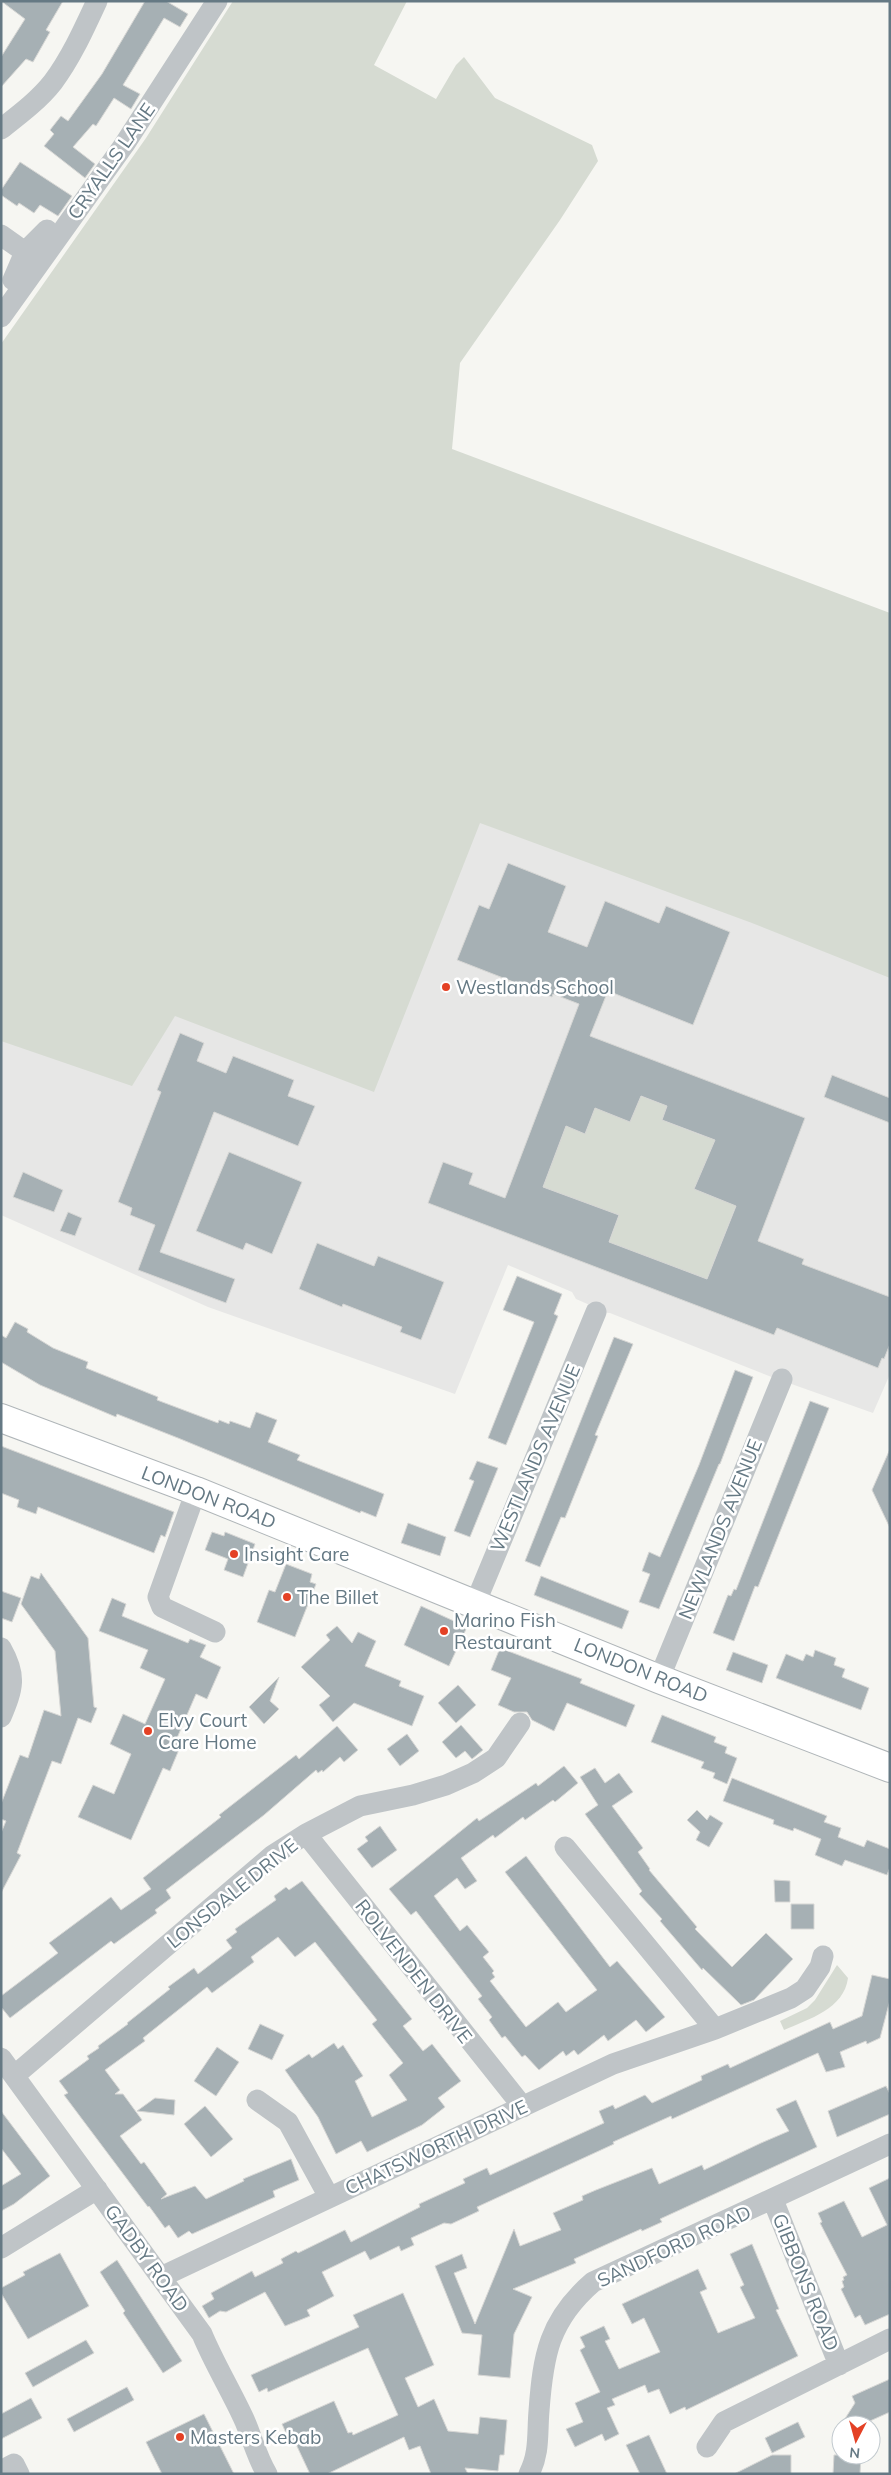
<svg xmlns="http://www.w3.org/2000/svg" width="891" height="2475" viewBox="0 0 891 2475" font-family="Mulish,sans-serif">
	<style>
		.built { fill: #e7e7e6 }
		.green { fill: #d6dbd2 }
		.building { fill: #a6b0b4; stroke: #d7d7d5; fill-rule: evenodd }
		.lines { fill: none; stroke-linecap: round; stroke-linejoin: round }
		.primary-casing { stroke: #b0b6b9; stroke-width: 30 }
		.street { stroke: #bfc4c7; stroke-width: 21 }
		.primary { stroke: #fff; stroke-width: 28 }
		.poi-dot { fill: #e44125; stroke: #fff; stroke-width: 2 }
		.labels { text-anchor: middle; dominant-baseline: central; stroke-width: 5; stroke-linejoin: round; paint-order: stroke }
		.street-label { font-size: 19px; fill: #657984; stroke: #fff }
		.poi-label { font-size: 19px; fill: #657984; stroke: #fff; text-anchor: start }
	</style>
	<rect width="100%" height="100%" fill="#f6f6f2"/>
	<path class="built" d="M890,613v761l-17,39 -104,-37 -159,-63 -14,-1 -4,-6 -16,-7 -4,-7 -64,-27 -53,129 -247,-87 -207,-92v-573z"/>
	<path class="green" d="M233,1h174l-33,64 62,34 20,-34 8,-8 31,41 97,47 6,16 -38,59 -100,143 -8,86 438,164v365l-138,-55 -272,-100 -106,269 -199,-76 -43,70 -131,-45v-697l145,-206z
		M591,1059l33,31 43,16 -5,14 41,16 9,-24 53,19 -58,148 -98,-36 10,-28 -76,-28z
		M837,1965l11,13c-4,31 -39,41 -64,52l-4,-9 27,-13 8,-8z"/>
	<path class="building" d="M1,1h62l-17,29 4,2 -17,30 -7,-3 -25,28v-30l24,-38z
		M145,1h21l22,13 -8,13 -16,-9 -41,67 17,9 -9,15 -17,-11 -18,28 -3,-2 -20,23 22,17 -10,14 -41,-32 10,-12 -4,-4 11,-14 7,5 34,-47z
		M20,162l52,34 -14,20 -18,-11 -6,8 -15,-10 -2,3 -16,-11v-5z
		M508,863l58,23 -18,46 39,15 18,-46 54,22 7,-17 64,26 -37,93 -85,-34 -18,45 215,82 -47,123 46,18 -2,5 88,33v47l-6,15 -2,-1 -4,10 -101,-40 -3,7 -346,-132 15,-41 30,11 -4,11 36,14 74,-194 -26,-10 -1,3 -95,-37 22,-55 10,4zM641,1096l26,10 -5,14 53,20 -21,49 42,17 -29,73 -98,-37 10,-27 -76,-28 23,-61 19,8 10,-26 35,14z
		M180,1033l24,10 -7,18 29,12 7,-17 61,24 -6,16 27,10 -17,40 -84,-34 -54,140 75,27 -9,24 -88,-33 17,-45 -25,-10 2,-7 -14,-6 43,-110 -4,-2z
		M832,1075l58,23v25l-66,-26z
		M229,1152l73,30 -30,72 -26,-11 -3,7 -47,-19z
		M23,1172l40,18 -9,22 -41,-15z
		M68,1212l14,6 -7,18 -15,-5z
		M317,1243l57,23 4,-10 66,26 -23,58 -21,-8 2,-5 -59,-23 -1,3 -43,-18z
		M517,1276l45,18 -8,20 4,2 -52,129 -18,-7 46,-116 -31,-12z
		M15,1322l13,7 -1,3 26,16 35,14 -2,6 72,29 -1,3 61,23 1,-3 10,4 1,-3 20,7 6,-16 21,8 -9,22 32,13 -3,5 87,34 -8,23 -15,-6 -1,2 -182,-75 -61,-24 -1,3 -76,-32 -39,-23v-27l5,3z
		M614,1337l19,7 -38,91 3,1 -33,82 -4,-1 -21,50 -15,-6z
		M735,1370l18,7 -33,87h-1l-60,145 -20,-7 11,-28 -8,-3 7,-19 11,5 39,-92z
		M810,1401l19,7 -71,179 -3,-1 -21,55 -21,-8 15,-38 3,1 3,-7 2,1z
		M1,1446l173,66 -9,25 -4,-2 -7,18 -116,-46 -2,7 -19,-7 2,-7 -18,-7z
		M890,1449v79l-18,-38z
		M477,1461l21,7 -28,69 -16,-6 20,-50 -5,-2z
		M408,1523l38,14 -6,19 -39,-13z
		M212,1532l12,4 1,-4 30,12 -12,33 -19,-7 4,-11 -23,-9z
		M286,1564l26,10 -2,8 6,2 -21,53 -38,-15 12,-32 6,2z
		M41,1573l47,65 6,69 3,1 -6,15 -13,-5 -17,46 -9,-3 -35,92 4,2 -20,38v-60l5,-12 -5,-2v-15l19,-49 8,3 16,-48 17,6 -6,-65 -34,-47 10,-28 8,3z
		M541,1576l88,35 -7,18 -88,-34z
		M1,1591l20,7 -9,24 -11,-4z
		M112,1598l14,6 -4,12 66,27 2,-4 16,6 -6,12 21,10 -14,32 -11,-5 -19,44 6,2 -13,31 -7,-3 -32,72 -53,-23 15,-32 21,9 17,-40 -21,-10 13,-30 22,10 20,-45 -25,-11 8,-18 -49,-19z
		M421,1606l46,21 -18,39 -45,-21z
		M337,1626l15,17 6,-11 18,9 -11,25 36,15 -2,5 25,10 -12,30 -58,-23 -21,19 -14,-17 11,-9 -29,-29 29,-27 -4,-5z
		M500,1648l82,31 -2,4 55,22 -9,22 -59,-24 -13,28 -22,-11 -5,-8h-13l-16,-7 13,-27 -20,-8z
		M815,1650l21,8 -2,7 11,4 -3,8 27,11 -8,22 -85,-32 10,-24 17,7 3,-7 7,3z
		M733,1652l35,13 -6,18 -36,-13z
		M279,1677l-9,24 9,8 -15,15 -15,-17z
		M458,1685l18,20 -20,18 -18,-20z
		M662,1715l54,22 -2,5 13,5 -2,6 12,5 -10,26 -14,-6 2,-5 -14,-5 3,-6 -53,-20z
		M461,1725l22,25 -11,9 -7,-8 -9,7 -14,-16z
		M337,1726l21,24 -14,12 -4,-5 -17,15 -1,-2 -4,3 -2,-3 -52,45 -98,75 5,8 -16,12 2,3 -43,31 -3,-3 -101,77 -9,-11v-11l57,-43 -9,-10 62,-46 10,13 30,-21 -8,-11 78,-61 -2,-2 77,-60 3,4z
		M407,1734l12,17 -19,15 -13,-17z
		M564,1766l14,17 -23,19 -2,-2 -28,20 -2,-3 -28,21 -2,-3 -32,23 16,23 -12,8 -8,-11 -23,18 26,35 7,-6 22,27 -6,5 11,14 -2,2 3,4 -5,4 36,46 32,-25 8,10 31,-22 -92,-118 21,-16 84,111 7,-6 48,56 -19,15 -10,-12 -28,21 -4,-6 -26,20 -4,-5 -8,6 -3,-5 -24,19 -14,-15 -3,2 -17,-21 -3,2 -13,-18 3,-3 -14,-18 4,-3 -66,-85 -5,4 -22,-26 88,-71 2,3 57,-38 2,3z
		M595,1768l10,15 14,-10 14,19 -21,14 31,42 -5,4 12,17 -1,1 48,57 -2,2 37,38 34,-34 27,26 -39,41 -13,5 -38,-37 -1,2 -42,-49 2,-2 -23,-25 3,-3 -57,-77 13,-9 -18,-28z
		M732,1778l95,38 -3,6 17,6 -3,9 26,10 3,-7 23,9v18l-3,8 -42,-15 -3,6 -27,-11 6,-16 -27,-11 -1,3 -20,-7 1,-4 -51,-19z
		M697,1810l10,10 3,-5 13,8 -14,24 -13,-7 4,-8 -13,-12z
		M380,1826l17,24 -25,18 -15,-19 11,-8 -3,-4z
		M774,1880l16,1v21h-15z
		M302,1881l110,138 -9,7 20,25 9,-7 29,37 -23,17 7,9 -23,18 -55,27 -6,-11 -25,13 -18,-37 -33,-47 24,-16 3,4 22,-15 4,6 5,-4 20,31 -8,5 17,36 35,-17 -18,-25 14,-12 -31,-39 5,-4 -62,-78 -20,15 -17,-20 -27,20 3,5 -42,31 -5,-6 -64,51 2,3 -40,29 15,20 -5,4h8l19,26 -22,16 21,28 3,-2 23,32 -6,5 34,-13 11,13 38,-18 -1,-2 48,-20 8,21 -26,11 2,6 -83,37 -3,-3 -11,7 -9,-13 -4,3 -16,-22 -1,1 -84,-112 4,-2 -9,-12 30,-22 -2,-3 12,-8 -1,-2 30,-22 -1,-1 43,-34 -2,-2 26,-19 4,6 34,-26 -6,-8 11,-8 -2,-3 41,-29 -2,-4 12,-9 3,3z
		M791,1904h23v25h-23z
		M872,1975l18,4v21l-10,38 -13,6 -1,-3 -26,11 5,15 -19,5 -8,-19 -146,66 -1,-3 -58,26 1,2 -137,63 2,4 -28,13 -7,-1 -33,15 3,7 -13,6 -2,-5 -29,14 -5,-9 -43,21 12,24 -27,14 3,6 -25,10 -20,-34 -39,20 -6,-1 -11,7 -7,-12 12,-7 -3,-6 41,-22 3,6 28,-14 -2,-4 15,-8 2,2 47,-23 6,12 69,-35 -1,-3 46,-21 -2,-4 24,-11 3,7 114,-52 -5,-12 14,-6 2,4 30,-14 7,8 50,-23 -1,-4 27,-12 2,4 100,-46 3,7 29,-13z
		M260,2024l24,11 -12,25 -24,-11z
		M217,2047l22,15 -23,34 -22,-15z
		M886,2086l4,8v20l-53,23 -9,-26z
		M155,2098l20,2 -1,15 -37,-4z
		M796,2100l21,47 -157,72 2,3 -20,9 -1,-2 -67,30 2,4 -63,26 19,8 -18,37 -4,44 -32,-3 4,-40 -20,-2 -27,-67 27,-12 5,14 -13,5 21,51 39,-95 6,17 41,-16 -8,-17 30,-13 -1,-4 14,-6 56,-22 7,16 43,-19 2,5 57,-27 28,-12 -13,-22z
		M205,2106l28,33 -22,18 -27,-33z
		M1,2111l49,65 -36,28 -13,7v-25l20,-12 -20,-26z
		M890,2178v136l-25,11 -5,-10 -5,3 -14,-29 3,-2 -2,-6 2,-1 -1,-3 4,-2 -27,-52 2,-1 -4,-9 26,-12 18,36 25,-12 -18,-37z
		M752,2244l27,65 -3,1 22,46 -112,54 -1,-3 -15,7 -11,-25 -11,4 -3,-8 -33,14 3,6 -8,3 12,26 -14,7 -3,-7 -27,13 -9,-18 17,-7 -8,-19 25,-11 -20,-42 5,-3 -5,-10 24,-11 6,13 -5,2 14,28 41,-17 -16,-34 -12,6 -10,-20 76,-35 9,20 -7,3 18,41 37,-15 -15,-31 4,-2 -14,-31z
		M60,2253l29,53 -61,33 -27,-46v-5l24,-13 -2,-3z
		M117,2260l65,101 -19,12 -40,-60 2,-2 -25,-39z
		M403,2293l31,72 -29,13 13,29 16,-8 14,32 30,3 2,-17 27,3 -3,35h-4l-2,16 -33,-3 3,6h-37l-11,-28 -11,4 -5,-13 -77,37h-17l-15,-32 -4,2 -9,-20 52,-23 14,32 4,-1 1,3 45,-20 -30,-67 -100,44 -1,-4 -8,4 -8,-17 108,-48 -6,-12z
		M86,2340l8,13 -61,34 -8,-14z
		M890,2379v33l-29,13h-20l14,-22 -3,-7z
		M127,2387l7,13 -60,32 -7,-13z
		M31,2398l11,20 -41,21v-25z
		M204,2414l30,60h-72l-16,-32z
		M798,2422l7,15 -33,16 -7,-15z
		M649,2435l18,39h-27l-14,-29z
		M772,2455h19v19h-57z
		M834,2455h27l-1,19h-27z"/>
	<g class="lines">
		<defs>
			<path id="primary" d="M1,1418l195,73 463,188 231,89"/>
		</defs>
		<use href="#primary" class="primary-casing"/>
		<path class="street" d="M1,129c18,-14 38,-29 52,-47 18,-24 31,-53 44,-81
			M1,235l24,17
			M13,280l12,-28 22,-22
			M1,317l123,-172 93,-144
			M196,1491l-38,106 4,10 53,25
			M475,1604l121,-292
			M1,1648c16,28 12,40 0,69
			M659,1679l123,-300
			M306,1834l217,273
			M565,1847l150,182
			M1,2058l201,276c12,29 28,55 41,83 9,19 13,39 24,57
			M14,2076l259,-221 33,-21 54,-28 53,-11 33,-10 27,-12 23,-15 24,-35
			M257,2100l31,22 41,75
			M773,2200l66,165
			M1,2248l96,-59
			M161,2277l452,-213 102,-35 76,-31 14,-9 15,-22 3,-11
			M707,2447l17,-25 166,-83
			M1,2471l13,-7 5,10
			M529,2474c11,-21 8,-41 10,-63 4,-56 10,-91 54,-129l297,-138"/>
		<use href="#primary" class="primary"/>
	</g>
	<g class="poi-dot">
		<circle cx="446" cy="987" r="5"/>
		<circle cx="234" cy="1554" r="5"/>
		<circle cx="287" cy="1597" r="5"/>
		<circle cx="444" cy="1631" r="5"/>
		<circle cx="148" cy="1731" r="5"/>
		<circle cx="180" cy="2437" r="5"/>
	</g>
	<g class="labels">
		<g class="street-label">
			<text transform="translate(111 161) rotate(-55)">CRYALLS LANE</text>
			<text transform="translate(535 1458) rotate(-67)">WESTLANDS AVENUE</text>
			<text transform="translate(209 1497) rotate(21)">LONDON ROAD</text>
			<text transform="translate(720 1529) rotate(-68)">NEWLANDS AVENUE</text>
			<text transform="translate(641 1670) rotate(22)">LONDON ROAD</text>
			<text transform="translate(232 1893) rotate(-39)">LONSDALE DRIVE</text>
			<text transform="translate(414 1971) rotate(52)">ROLVENDEN DRIVE</text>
			<text transform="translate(436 2147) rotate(-25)">CHATSWORTH DRIVE</text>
			<text transform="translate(674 2246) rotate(-25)">SANDFORD ROAD</text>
			<text transform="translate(147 2258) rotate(54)">GADBY ROAD</text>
			<text transform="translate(806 2282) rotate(68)">GIBBONS ROAD</text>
		</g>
		<g class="poi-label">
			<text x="456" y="987">Westlands School</text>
			<text x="244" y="1554">Insight Care</text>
			<text x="297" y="1597">The Billet</text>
			<text x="454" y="1620">Marino Fish<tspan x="454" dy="22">Restaurant</tspan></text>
			<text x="158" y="1720">Elvy Court<tspan x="158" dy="22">Care Home</tspan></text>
			<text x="190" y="2437">Masters Kebab</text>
		</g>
	</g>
	<rect width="891" height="2475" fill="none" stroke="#657984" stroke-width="5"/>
	<g transform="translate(856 2440) rotate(186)"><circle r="24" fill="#ffffff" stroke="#c1c9ce"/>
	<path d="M0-4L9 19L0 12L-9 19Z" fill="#e44125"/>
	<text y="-8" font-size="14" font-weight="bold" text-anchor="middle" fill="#657984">N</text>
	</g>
</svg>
